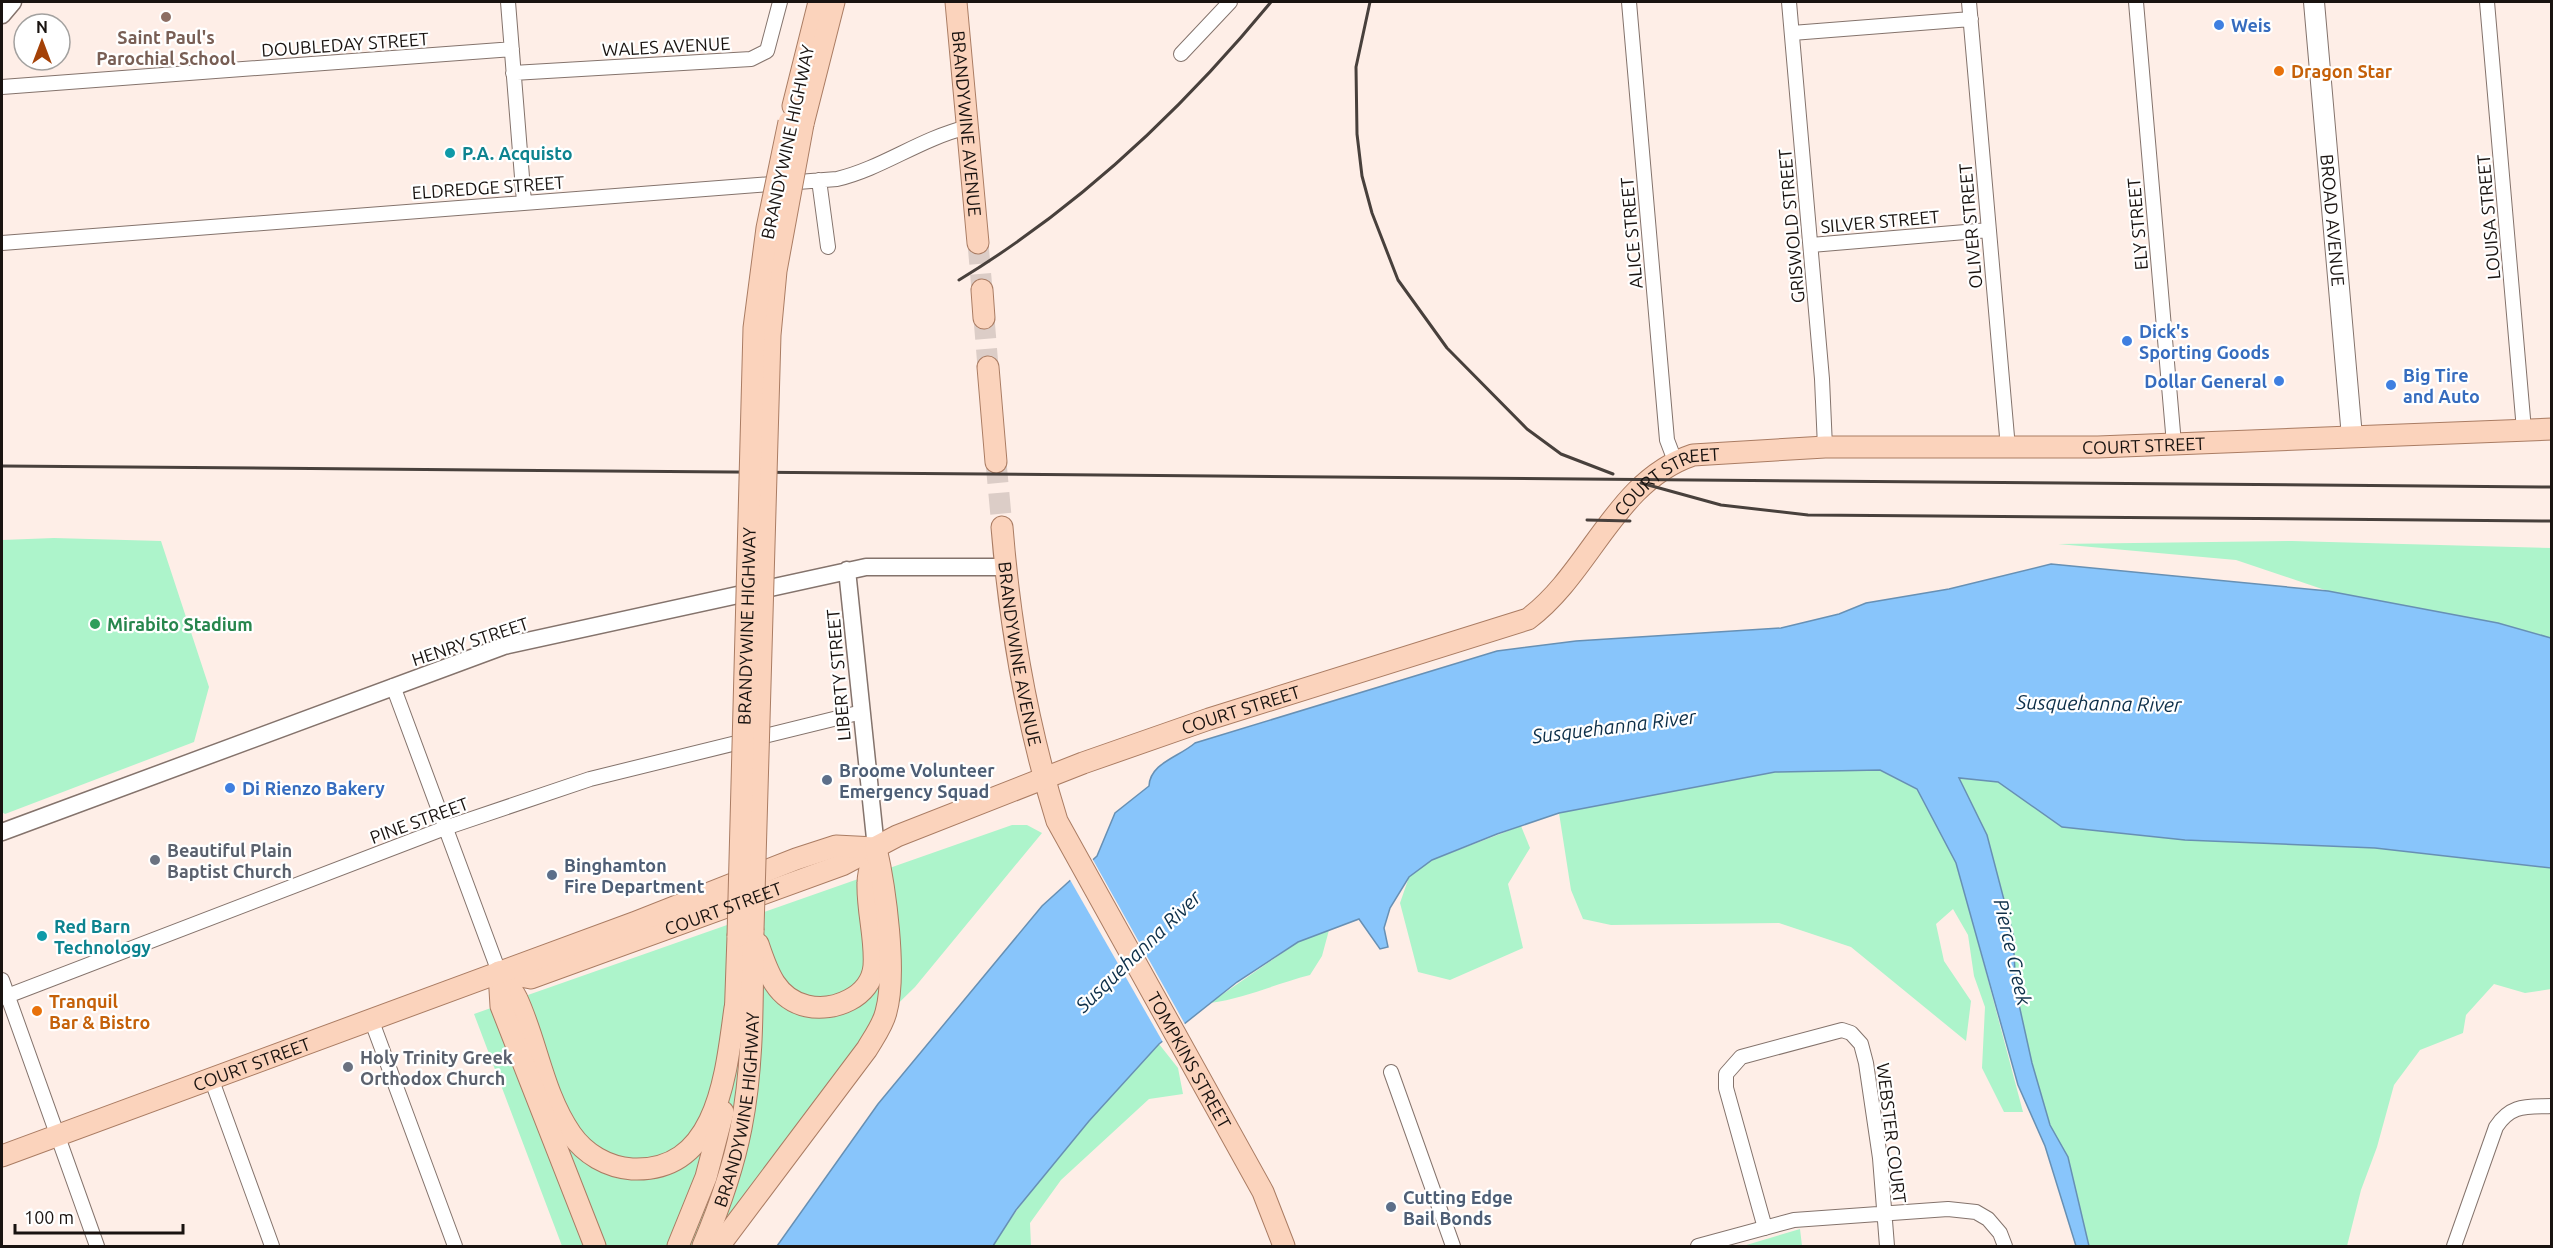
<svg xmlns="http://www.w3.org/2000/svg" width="2553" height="1248" viewBox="0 0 2553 1248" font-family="Ubuntu,sans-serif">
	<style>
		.green { fill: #adf4cb }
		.water { fill: #88c5fb; stroke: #6790b4; stroke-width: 1.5 }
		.pier { fill: #feeee7 }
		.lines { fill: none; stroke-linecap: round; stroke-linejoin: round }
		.primary-tunnel { stroke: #dccdc7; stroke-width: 21; stroke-dasharray: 21 10; stroke-linecap: butt }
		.minor-casing { stroke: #84736c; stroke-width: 16 }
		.tertiary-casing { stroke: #84736c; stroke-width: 19 }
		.secondary-casing { stroke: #84736c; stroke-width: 22 }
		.primary-casing { stroke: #aa7c63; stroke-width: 23 }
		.minor { stroke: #fff; stroke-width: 14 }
		.tertiary { stroke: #fff; stroke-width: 16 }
		.secondary { stroke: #fff; stroke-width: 20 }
		.primary { stroke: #fbd3bc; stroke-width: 21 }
		.rail { stroke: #48403c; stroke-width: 3 }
		.primary-bridge-casing { stroke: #aa7c63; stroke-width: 23; stroke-linecap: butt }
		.primary-bridge { stroke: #fbd3bc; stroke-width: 21 }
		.education-dot { fill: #8d6e63; stroke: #fff; stroke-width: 2 }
		.shop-dot { fill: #3f7fe0; stroke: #fff; stroke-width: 2 }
		.food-dot { fill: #e8710a; stroke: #fff; stroke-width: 2 }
		.culture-dot { fill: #0f9aa8; stroke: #fff; stroke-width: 2 }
		.leisure-dot { fill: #2e9e5b; stroke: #fff; stroke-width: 2 }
		.service-dot { fill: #5c6f8a; stroke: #fff; stroke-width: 2 }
		.worship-dot { fill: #6b7280; stroke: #fff; stroke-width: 2 }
		.labels { text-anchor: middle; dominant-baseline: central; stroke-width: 4.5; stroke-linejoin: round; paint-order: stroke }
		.shop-label { font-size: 18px; font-weight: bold; fill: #366cbe; stroke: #fff; text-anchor: start }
		.education-label { font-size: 18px; font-weight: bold; fill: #785e54; stroke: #fff }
		.street-label { font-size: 18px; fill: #191310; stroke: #fff }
		.food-label { font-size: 18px; font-weight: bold; fill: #c56008; stroke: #fff; text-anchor: start }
		.culture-label { font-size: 18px; font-weight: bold; fill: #0d838f; stroke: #fff; text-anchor: start }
		.leisure-label { font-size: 18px; font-weight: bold; fill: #27864d; stroke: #fff; text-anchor: start }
		.service-label { font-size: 18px; font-weight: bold; fill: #4e5e75; stroke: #fff; text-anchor: start }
		.worship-label { font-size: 18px; font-weight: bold; fill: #5b616d; stroke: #fff; text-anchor: start }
		.water-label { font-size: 20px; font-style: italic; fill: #0d2f49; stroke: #fff }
	</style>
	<rect width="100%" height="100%" fill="#feeee7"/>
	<path class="green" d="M54,538l107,3 48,146 -15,55 -189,72 -3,-2v-272z
		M2292,541l259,7v90l-53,-15 -170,-32 -92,-31 -178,-16z
		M1880,770l37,19 40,74 66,249h-19l-22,-44 3,-61 -11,-31 -6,-41 -15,-26 -17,15 8,37 27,40 -5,40 -115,-94 -72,-24 -168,2 -28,-6 -12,-29 -12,-77 216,-41z
		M1958,778l40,4 65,45 122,13 190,8 176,20v121l-26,4 -31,-9 -28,31 -3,18 -43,17 -26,35 -17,62 -16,43 -14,56h-258l-21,-89 -18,-32 -18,-62 -16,-72 -3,-57 -26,-99z
		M1012,825h15l15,8 -127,154 -52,51 -156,208h-145l-88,-232z
		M1521,826l9,22 -22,36 15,64 -73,32 -32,-8 -18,-69 9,-26 23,-17z
		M1329,930l-7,26 -12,19c-35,9 -64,23 -100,28l88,-61z
		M1159,1044l19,24 5,26 -34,5 -88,81 -31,43 1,23h-38c46,-74 108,-138 166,-202z
		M1800,1229l2,17h-59z"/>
	<path class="water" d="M2051,564l277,27 170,32 53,15v230l-176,-20 -190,-8 -123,-13 -64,-45 -39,-4 28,57 26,99 3,57 16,72 18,62 18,32 21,89h-13l-31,-100 -27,-61 -62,-222 -39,-74 -37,-19 -105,2 -216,41 -62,21 -65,26 -23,17 -19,31 -6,20 4,19 -8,2 -21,-30 -61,23 -61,40 -78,62 -70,77 -73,89 -23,36h-216l101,-142 164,-198 55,-50 18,-43 34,-27c1,-23 30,-29 46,-43l302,-92 79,-10 205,-13 58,-14 27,-11 83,-14z"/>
	<path class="pier" d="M1092,858l94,168 -22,18 -95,-166z"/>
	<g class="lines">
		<path class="primary-tunnel" d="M978,243l4,47
			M984,318l4,49
			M996,462l6,65"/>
		<defs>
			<path id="minor" d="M508,2l16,200
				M1629,2l38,438 8,21
				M1789,2l33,377 3,68
				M1969,2l39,446
				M2136,2l38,442
				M2487,2l37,428
				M1792,33l179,-14
				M1181,54l49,-52
				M513,73l238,-14 16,-8 13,-49
				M2,87l510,-38
				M819,180l9,67
				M2,243l835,-64c46,-11 82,-40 131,-52
				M1811,245l178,-15
				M393,686l106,286
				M2,980l95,266
				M2,998l443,-170 145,-49 272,-67
				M371,1019l84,227
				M1391,1072l62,174
				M211,1078l61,168
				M1765,1228l-39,-140v-14l15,-17 101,-27 9,3 10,11 5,19 14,95 7,88
				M1698,1246l96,-26 154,-11 28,3 12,7 12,14 5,13
				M2454,1246l42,-119c15,-23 30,-20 56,-21"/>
			<path id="tertiary" d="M2,15l11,-13
				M847,570l29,278
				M2,832l502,-186 362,-79h139"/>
			<g id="secondary">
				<path id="s1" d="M2314,2l38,435"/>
			</g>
			<g id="primary">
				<path id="s2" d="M956,2l22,241"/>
				<path d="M793,106l26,-104"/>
				<path d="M803,124l31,-122"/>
				<path d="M982,290l2,28"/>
				<path d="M988,367l8,95"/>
				<path id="s3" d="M1002,527c8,100 25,198 55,294l206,371 21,54"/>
				<path d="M758,944c9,27 18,55 49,62 27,6 64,-9 67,-40 2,-27 -7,-56 -6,-83 0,-11 4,-22 7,-32"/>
				<path id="s4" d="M499,972l32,6 311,-113 55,-29 186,-73 126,-44 319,-100c63,-47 87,-138 165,-164l132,-8h273l454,-18"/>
				<path d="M499,972c6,9 13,17 18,27 20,43 26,95 54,135 14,20 36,33 61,35 87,4 94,-98 103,-161"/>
				<path d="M499,973l2,33 94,240"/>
				<path d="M735,1022l3,-86"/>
				<path id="s5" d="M2,1156l634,-234 160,-63 40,-13 39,2"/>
				<path d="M678,1246l28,-69 17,-65"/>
				<path id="s6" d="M703,1246c16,-38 30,-77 38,-118 13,-65 11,-132 12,-198"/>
				<path d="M719,1246l148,-197c7,-12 16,-24 19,-37 11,-39 -1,-125 -10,-164"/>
			</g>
		</defs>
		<use href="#minor" class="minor-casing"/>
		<use href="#tertiary" class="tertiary-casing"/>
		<use href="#secondary" class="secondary-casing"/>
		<use href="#primary" class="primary-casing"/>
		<use href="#minor" class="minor"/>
		<use href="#tertiary" class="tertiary"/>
		<use href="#secondary" class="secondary"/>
		<use href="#primary" class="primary"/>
		<path class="rail" d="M1370,2l-14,65 1,67 5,42 10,37 26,67 49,68 80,81 34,25 52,20
			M959,280c120,-73 223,-170 312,-278
			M2,466l2550,21
			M1641,483l80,22 87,10 744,6
			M1587,520l43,1"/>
		<defs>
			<g id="primary-bridge">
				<path d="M753,930l17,-595 6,-64 27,-147"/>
				<path id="s7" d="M738,936l16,-608 13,-100 22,-106"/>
			</g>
		</defs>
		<use href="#primary-bridge" class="primary-bridge-casing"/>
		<use href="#primary-bridge" class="primary-bridge"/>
	</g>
	<circle class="education-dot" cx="166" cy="17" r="6"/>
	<g class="shop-dot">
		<circle cx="2219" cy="25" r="6"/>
		<circle cx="2127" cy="341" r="6"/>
		<circle cx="2279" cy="381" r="6"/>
		<circle cx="2391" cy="385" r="6"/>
		<circle cx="230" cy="788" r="6"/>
	</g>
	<g class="food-dot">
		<circle cx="2279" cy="71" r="6"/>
		<circle cx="37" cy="1011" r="6"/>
	</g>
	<g class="culture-dot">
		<circle cx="450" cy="153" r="6"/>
		<circle cx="42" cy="936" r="6"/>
	</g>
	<circle class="leisure-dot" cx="95" cy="624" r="6"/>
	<g class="service-dot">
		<circle cx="827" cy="780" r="6"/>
		<circle cx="552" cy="875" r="6"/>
		<circle cx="1391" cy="1207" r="6"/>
	</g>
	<g class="worship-dot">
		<circle cx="155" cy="860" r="6"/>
		<circle cx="348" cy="1067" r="6"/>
	</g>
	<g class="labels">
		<g class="shop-label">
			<text x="2231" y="25">Weis</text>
			<text x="2139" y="331">Dick's<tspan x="2139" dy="21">Sporting Goods</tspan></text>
			<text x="2403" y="375">Big Tire<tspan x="2403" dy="21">and Auto</tspan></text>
			<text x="2267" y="381" text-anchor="end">Dollar General</text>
			<text x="242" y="788">Di Rienzo Bakery</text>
		</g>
		<g class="education-label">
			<text x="166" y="37">Saint Paul's<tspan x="166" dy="21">Parochial School</tspan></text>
		</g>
		<g class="street-label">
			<text transform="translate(345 44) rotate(-4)">DOUBLEDAY STREET</text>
			<text transform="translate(666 46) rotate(-3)">WALES AVENUE</text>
			<text stroke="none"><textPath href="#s2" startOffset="122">BRANDYWINE AVENUE</textPath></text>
			<text transform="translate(787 142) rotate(-78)">BRANDYWINE HIGHWAY</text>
			<text transform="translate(488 187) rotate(-4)">ELDREDGE STREET</text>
			<text transform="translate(2488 217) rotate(-95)">LOUISA STREET</text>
			<text stroke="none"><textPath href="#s1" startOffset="219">BROAD AVENUE</textPath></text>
			<text transform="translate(1880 221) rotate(-5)">SILVER STREET</text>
			<text transform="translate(2137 224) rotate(-95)">ELY STREET</text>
			<text transform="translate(1791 226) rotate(-95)">GRISWOLD STREET</text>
			<text transform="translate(1970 226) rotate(-95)">OLIVER STREET</text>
			<text transform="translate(1631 233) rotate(-95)">ALICE STREET</text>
			<text stroke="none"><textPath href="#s4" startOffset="1780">COURT STREET</textPath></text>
			<text stroke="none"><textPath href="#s4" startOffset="1294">COURT STREET</textPath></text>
			<text stroke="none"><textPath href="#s7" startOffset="310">BRANDYWINE HIGHWAY</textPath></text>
			<text transform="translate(470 641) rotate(-18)">HENRY STREET</text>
			<text stroke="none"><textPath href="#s3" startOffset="128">BRANDYWINE AVENUE</textPath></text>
			<text transform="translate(838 675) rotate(-95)">LIBERTY STREET</text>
			<text stroke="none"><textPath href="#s4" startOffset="792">COURT STREET</textPath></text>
			<text transform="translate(419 820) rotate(-20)">PINE STREET</text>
			<text stroke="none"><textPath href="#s4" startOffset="237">COURT STREET</textPath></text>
			<text stroke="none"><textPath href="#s3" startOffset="573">TOMPKINS STREET</textPath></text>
			<text stroke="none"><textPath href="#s5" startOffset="266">COURT STREET</textPath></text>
			<text stroke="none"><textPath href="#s6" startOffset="142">BRANDYWINE HIGHWAY</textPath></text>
			<text transform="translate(1892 1133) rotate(83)">WEBSTER COURT</text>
		</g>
		<g class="food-label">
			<text x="2291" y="71">Dragon Star</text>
			<text x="49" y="1001">Tranquil<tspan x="49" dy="21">Bar &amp; Bistro</tspan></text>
		</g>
		<g class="culture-label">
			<text x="462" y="153">P.A. Acquisto</text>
			<text x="54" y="926">Red Barn<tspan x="54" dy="21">Technology</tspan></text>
		</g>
		<g class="leisure-label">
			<text x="107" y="624">Mirabito Stadium</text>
		</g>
		<g class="service-label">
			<text x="839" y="770">Broome Volunteer<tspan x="839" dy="21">Emergency Squad</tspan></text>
			<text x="564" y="865">Binghamton<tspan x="564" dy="21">Fire Department</tspan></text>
			<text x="1403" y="1197">Cutting Edge<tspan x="1403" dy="21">Bail Bonds</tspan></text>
		</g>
		<g class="worship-label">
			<text x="167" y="850">Beautiful Plain<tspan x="167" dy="21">Baptist Church</tspan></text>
			<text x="360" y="1057">Holy Trinity Greek<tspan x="360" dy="21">Orthodox Church</tspan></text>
		</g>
		<g class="water-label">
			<text transform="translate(2099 703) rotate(1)">Susquehanna River</text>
			<text transform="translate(1614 726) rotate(-7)">Susquehanna River</text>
			<text transform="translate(1138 951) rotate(-44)">Susquehanna River</text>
			<text transform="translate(2013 952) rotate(77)">Pierce Creek</text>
		</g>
	</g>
	<rect width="2553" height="1248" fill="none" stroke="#191310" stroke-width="6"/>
	<g transform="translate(42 42)"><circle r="28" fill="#ffffff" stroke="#a3a19f" stroke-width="1.5"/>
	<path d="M0-4.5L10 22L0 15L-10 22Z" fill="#a44107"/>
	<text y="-9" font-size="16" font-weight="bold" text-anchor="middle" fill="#191310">N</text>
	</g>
	<path d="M15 1224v9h168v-9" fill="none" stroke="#191310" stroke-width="3"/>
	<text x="24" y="1224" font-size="18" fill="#191310" stroke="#ffffff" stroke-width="4.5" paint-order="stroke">100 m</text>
</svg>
